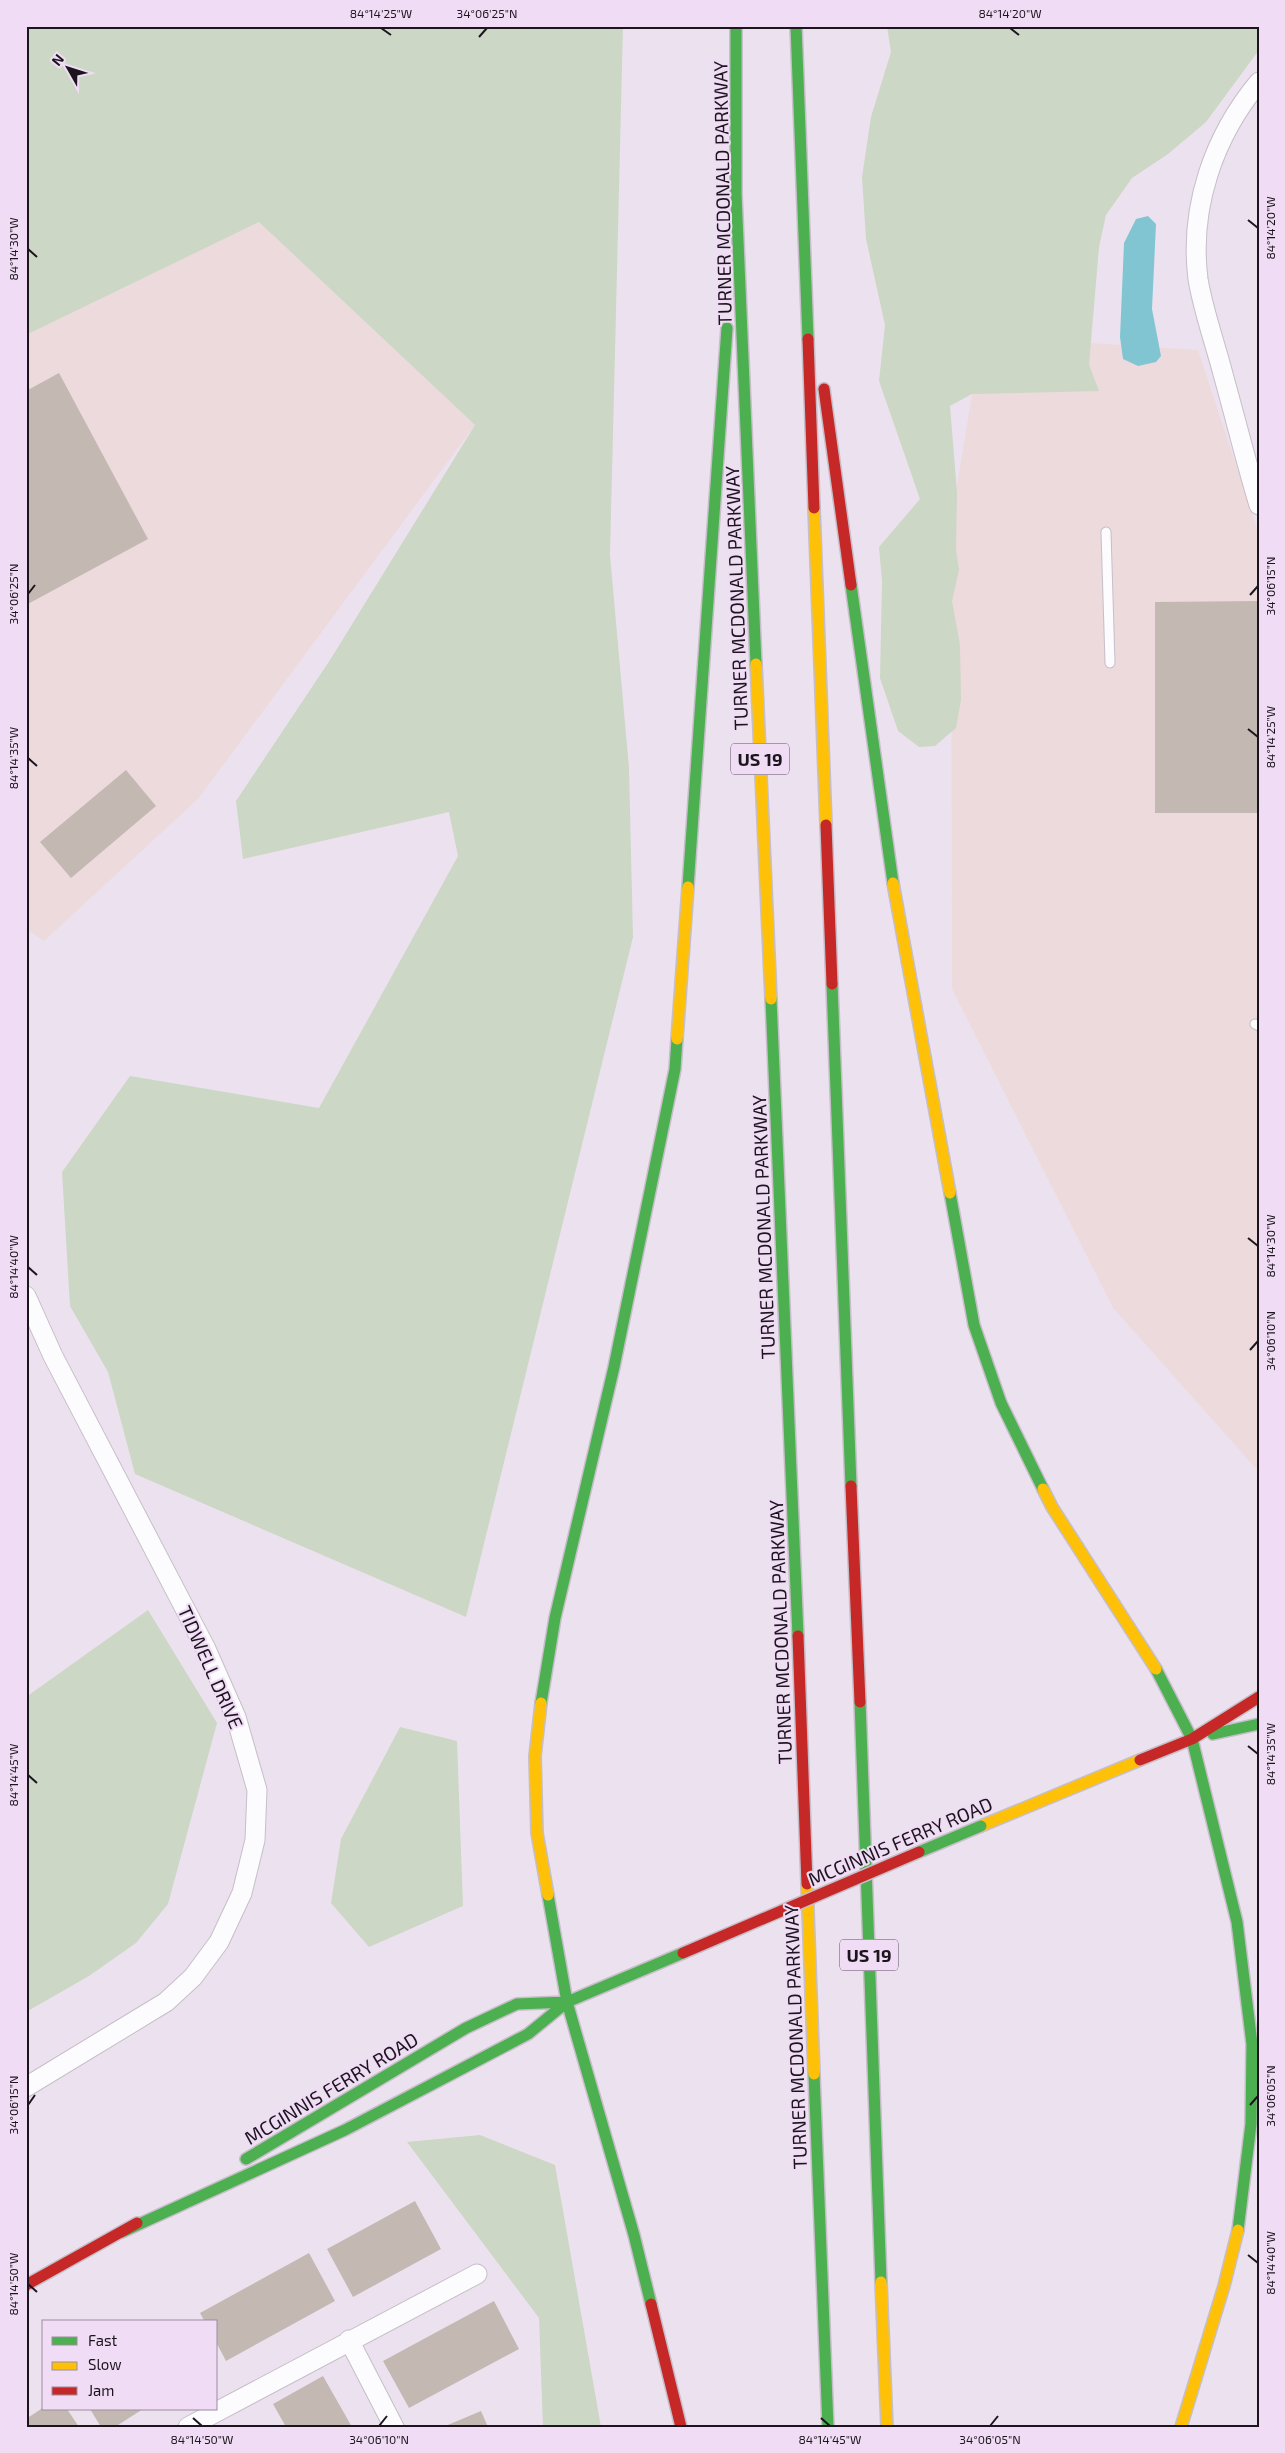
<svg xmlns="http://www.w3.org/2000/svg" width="1285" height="2453" viewBox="0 0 1285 2453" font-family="'Exo 2',sans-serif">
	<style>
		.commercial { fill: #eddadc }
		.green { fill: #ccd7c5 }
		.water { fill: #82c5d2 }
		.building { fill: #c4b8b2 }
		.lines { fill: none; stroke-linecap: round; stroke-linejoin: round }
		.lane-casing { stroke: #c6bec8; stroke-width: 11 }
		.street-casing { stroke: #c6bec8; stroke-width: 21 }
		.fast-casing { stroke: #c6bec8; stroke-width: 14 }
		.slow-casing { stroke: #c6bec8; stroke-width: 14 }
		.jam-casing { stroke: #c6bec8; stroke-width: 14 }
		.lane { stroke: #fcfbfd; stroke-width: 9 }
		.street { stroke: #fcfbfd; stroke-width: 19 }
		.fast { stroke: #4caf50; stroke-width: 11 }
		.slow { stroke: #ffc107; stroke-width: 11 }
		.jam { stroke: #c62828; stroke-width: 11 }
		.fast-bridge-casing { stroke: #c6bec8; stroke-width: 14; stroke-linecap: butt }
		.jam-bridge-casing { stroke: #c6bec8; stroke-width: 14; stroke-linecap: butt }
		.fast-bridge { stroke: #4caf50; stroke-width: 11 }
		.jam-bridge { stroke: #c62828; stroke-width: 11 }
		.ticks { fill: none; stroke: #1c151e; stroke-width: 2 }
		.labels { text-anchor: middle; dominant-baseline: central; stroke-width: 4; stroke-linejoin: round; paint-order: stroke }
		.shield { fill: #f0dcf5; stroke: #5c515e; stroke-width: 1 }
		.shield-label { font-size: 18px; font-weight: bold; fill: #1c151e }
		.street-label { font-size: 19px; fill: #1c151e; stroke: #f0dcf5 }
		.neatline { fill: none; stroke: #1c151e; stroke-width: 2 }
		.ticks-label { font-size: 12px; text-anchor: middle; fill: #1c151e }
	</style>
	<rect width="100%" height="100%" fill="#ece2ef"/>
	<path class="commercial" d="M259,222l216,203 -277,374 -154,142 -18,-12v-594z
		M968,335l230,15 61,184v938l-146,-164 -161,-319 -1,-467 21,-128z"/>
	<path class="green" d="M26,26h597l-13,529 19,213 4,169 -167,680 -331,-143 -27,-102 -38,-66 -8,-134 68,-96 189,32 139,-252 -9,-44 -206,47 -7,-58 94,-141 145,-235 -216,-203 -233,113z
		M887,26h372v24l-53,72 -38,32 -36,24 -26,37 -7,32 -10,118 10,26 -127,3 -22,12 7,86 -1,58 3,20 -7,31 8,44 1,55 -5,28 -21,18 -16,1 -21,-16 -18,-53 2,-97 -3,-34 41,-48 -41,-118 6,-56 -19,-86 -4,-62 9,-60 20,-65z
		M148,1610l69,113 -49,181 -32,39 -47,33 -63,36v-315z
		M400,1727l57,14 6,165 -94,41 -38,-44 10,-64z
		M480,2135l75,30 46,262h-58l-4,-109 -132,-176z"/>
	<path class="water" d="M1148,216l8,8 -4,85 9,47 -5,6 -18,4 -15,-7 -3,-22 4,-94 12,-24z"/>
	<path class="building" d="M59,373l89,166 -122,66v-214z
		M1259,601v212h-104v-211z
		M126,770l30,36 -85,72 -31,-36z
		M415,2201l26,48 -88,48 -26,-48z
		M309,2253l26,48 -109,60 -10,-19v-20h-11l-5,-9z
		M494,2301l25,48 -110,59 -26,-47z
		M323,2376l29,51h-66l-13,-23z
		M44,2407v2h23l12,18h-53v-8z
		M90,2409h53l-28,18h-14z
		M481,2411l7,16h-45z"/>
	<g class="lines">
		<defs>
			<path id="lane" d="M1106,532l4,131
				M1255,1024l4,2"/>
			<path id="street" d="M1259,82c-45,54 -70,125 -61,197 5,31 17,64 25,95 12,43 23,88 36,131
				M26,1296l27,60 153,293 30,68 21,73 -2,50 -13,53 -23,49 -26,35 -27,25 -140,85
				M349,2340l45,87
				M188,2427l289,-153"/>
			<path id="fast" d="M736,26v168l20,470
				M796,26l12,313
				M851,585l42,298
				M688,887l39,-559
				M832,984l19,502
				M771,999l27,637
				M950,1193l24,132 27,78 42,86
				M1156,1669l36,70 45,183 15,122 -1,80 -13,106
				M860,1702l21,580
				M541,1703l14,-85 59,-251 61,-298 2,-30
				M1213,1734l46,-10
				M548,1895l19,107 67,233 17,69
				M814,2074l14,353
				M246,2159l220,-131 51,-24 50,-2
				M122,2232l223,-102 183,-96 39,-32 116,-49"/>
			<path id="slow" d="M814,508l12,317
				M756,664l15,335
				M893,883l57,310
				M677,1039l11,-152
				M1043,1489l9,18 104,162
				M541,1703l-6,53 2,77 11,62
				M981,1826l159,-66
				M807,1884l7,190
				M881,2282l6,145
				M1181,2427l43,-141 14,-56"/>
			<path id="jam" d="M808,339l6,169
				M824,389l27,196
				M826,825l6,159
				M851,1486l9,216
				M798,1636l9,248
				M1140,1760l52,-21 67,-42
				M26,2285l111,-62
				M651,2304l30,123"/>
		</defs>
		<use href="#lane" class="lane-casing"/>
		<use href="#street" class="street-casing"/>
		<use href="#fast" class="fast-casing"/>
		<use href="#slow" class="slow-casing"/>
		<use href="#jam" class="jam-casing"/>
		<use href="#lane" class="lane"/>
		<use href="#street" class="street"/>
		<use href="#fast" class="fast"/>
		<use href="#slow" class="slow"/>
		<use href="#jam" class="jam"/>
		<defs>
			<path id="fast-bridge" d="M919,1852l62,-26"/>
			<path id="jam-bridge" d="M683,1953l236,-101"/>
		</defs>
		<use href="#fast-bridge" class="fast-bridge-casing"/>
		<use href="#jam-bridge" class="jam-bridge-casing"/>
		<use href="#fast-bridge" class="fast-bridge"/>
		<use href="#jam-bridge" class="jam-bridge"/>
	</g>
	<path class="ticks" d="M381,28l10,7M1010,28l9,7M479,37l8,-9M1248,220l10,8M28,249l9,8M28,594l7,-9M1250,595l8,-9M1248,729l10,8M28,758l9,8M1248,1238l10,8M28,1267l9,8M1250,1350l8,-9M1248,1746l10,8M28,1775l9,8M28,2105l7,-10M1250,2105l8,-9M1248,2255l10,8M28,2284l9,8M193,2418l9,8M821,2418l9,8M379,2426l8,-10M990,2426l8,-10"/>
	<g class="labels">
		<g class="shield">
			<rect x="731" y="743.5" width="58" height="31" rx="4"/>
			<rect x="840" y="1939.5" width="58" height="31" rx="4"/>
		</g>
		<g class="shield-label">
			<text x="760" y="759">US 19</text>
			<text x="869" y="1955">US 19</text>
		</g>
		<g class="street-label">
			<text transform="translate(722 193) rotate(-91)">TURNER MCDONALD PARKWAY</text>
			<text transform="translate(736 598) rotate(-92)">TURNER MCDONALD PARKWAY</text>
			<text transform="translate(763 1227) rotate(-92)">TURNER MCDONALD PARKWAY</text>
			<text transform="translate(780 1632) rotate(-92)">TURNER MCDONALD PARKWAY</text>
			<text transform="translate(211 1667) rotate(66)">TIDWELL DRIVE</text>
			<text transform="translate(900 1841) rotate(-23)">MCGINNIS FERRY ROAD</text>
			<text transform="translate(795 2037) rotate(-92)">TURNER MCDONALD PARKWAY</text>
			<text transform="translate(331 2088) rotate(-31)">MCGINNIS FERRY ROAD</text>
		</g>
	</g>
	<rect width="1285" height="2453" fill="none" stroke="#f0dcf5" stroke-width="55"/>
	<rect x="42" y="2320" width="175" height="90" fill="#f0dcf5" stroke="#9b8c9f"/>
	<rect x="52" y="2337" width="25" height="8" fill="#4caf50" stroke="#9b8c9f"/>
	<text x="88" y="2346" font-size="15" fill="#1c151e">Fast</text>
	<rect x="52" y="2362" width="25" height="8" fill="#ffc107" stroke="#9b8c9f"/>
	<text x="88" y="2370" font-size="15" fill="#1c151e">Slow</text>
	<rect x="52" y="2387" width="25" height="8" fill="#c62828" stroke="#9b8c9f"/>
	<text x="88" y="2396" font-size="15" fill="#1c151e">Jam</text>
	<g transform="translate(68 68) rotate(309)" stroke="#f0dcf5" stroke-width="4" paint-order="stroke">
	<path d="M0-4L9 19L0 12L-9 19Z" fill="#1c151e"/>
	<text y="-8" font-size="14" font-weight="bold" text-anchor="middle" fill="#1c151e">N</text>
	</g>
	<rect x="28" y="28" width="1230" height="2398" class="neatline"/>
	<g class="ticks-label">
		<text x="381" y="18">84°14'25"W</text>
		<text x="487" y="18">34°06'25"N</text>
		<text x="1010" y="18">84°14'20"W</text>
		<text transform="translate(1271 228) rotate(-90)" y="4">84°14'20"W</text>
		<text transform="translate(14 249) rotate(-90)" y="4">84°14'30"W</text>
		<text transform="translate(1271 586) rotate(-90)" y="4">34°06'15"N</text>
		<text transform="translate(14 594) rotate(-90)" y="4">34°06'25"N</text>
		<text transform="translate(1271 737) rotate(-90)" y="4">84°14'25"W</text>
		<text transform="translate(14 758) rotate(-90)" y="4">84°14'35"W</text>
		<text transform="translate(1271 1246) rotate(-90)" y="4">84°14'30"W</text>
		<text transform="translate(14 1267) rotate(-90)" y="4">84°14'40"W</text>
		<text transform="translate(1271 1341) rotate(-90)" y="4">34°06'10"N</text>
		<text transform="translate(1271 1754) rotate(-90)" y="4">84°14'35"W</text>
		<text transform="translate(14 1775) rotate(-90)" y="4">84°14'45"W</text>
		<text transform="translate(1271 2096) rotate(-90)" y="4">34°06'05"N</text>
		<text transform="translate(14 2105) rotate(-90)" y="4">34°06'15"N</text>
		<text transform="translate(1271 2263) rotate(-90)" y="4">84°14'40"W</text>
		<text transform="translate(14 2284) rotate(-90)" y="4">84°14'50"W</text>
		<text x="202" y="2444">84°14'50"W</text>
		<text x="379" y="2444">34°06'10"N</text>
		<text x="830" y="2444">84°14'45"W</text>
		<text x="990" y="2444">34°06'05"N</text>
	</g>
</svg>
